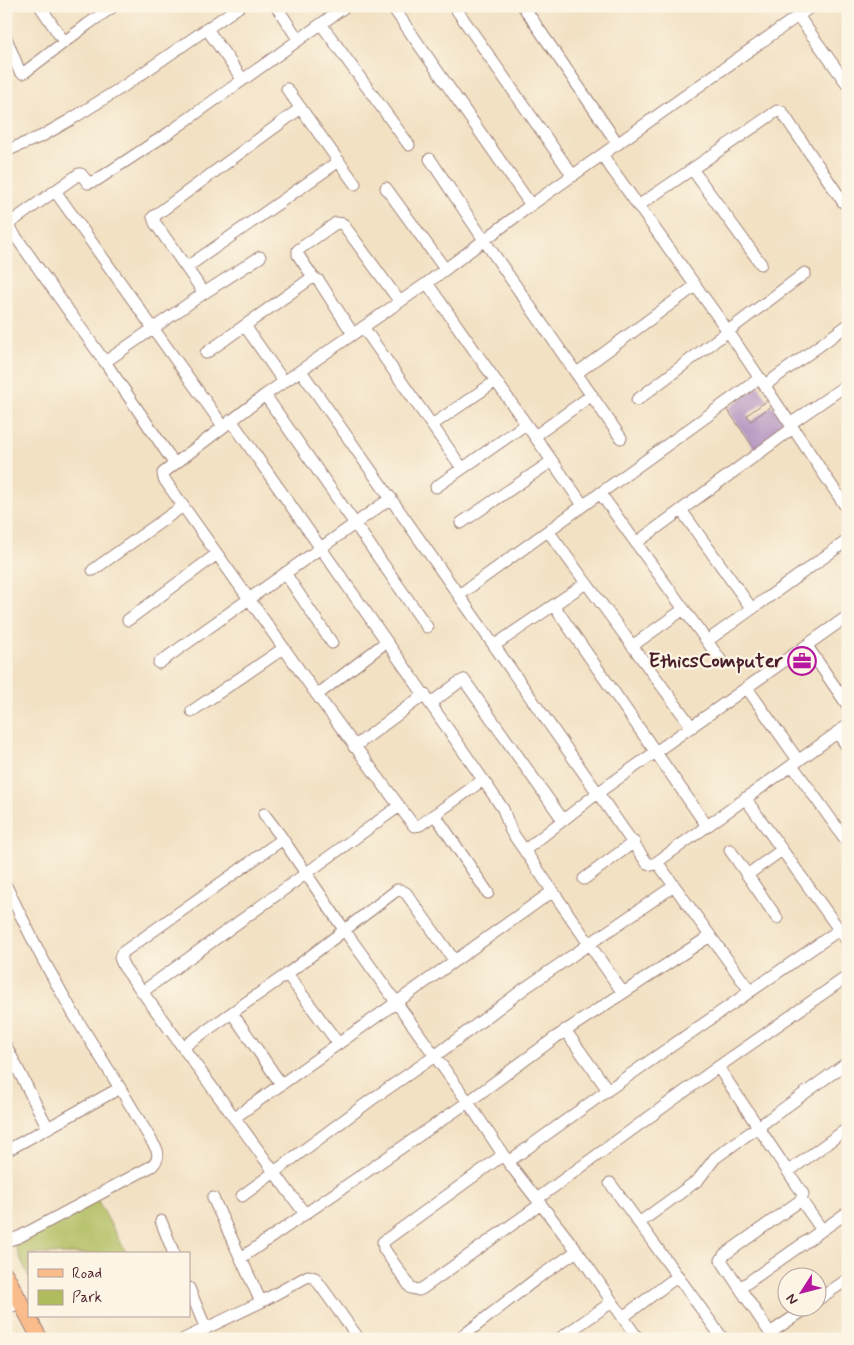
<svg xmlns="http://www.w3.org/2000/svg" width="854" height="1345" viewBox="0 0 854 1345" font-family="Mynerve,sans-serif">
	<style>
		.green { fill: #b0bc5e; stroke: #7d6e44 }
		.building { fill: #b89ac3 }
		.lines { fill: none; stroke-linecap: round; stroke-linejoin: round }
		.minor-casing { stroke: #9e8077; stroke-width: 13 }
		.major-casing { stroke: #9e8077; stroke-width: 17 }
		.minor { stroke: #fff; stroke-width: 11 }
		.major { stroke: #fabc8b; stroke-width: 15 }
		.labels { text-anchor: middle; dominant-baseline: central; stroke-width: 4.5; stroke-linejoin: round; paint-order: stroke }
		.poi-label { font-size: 20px; font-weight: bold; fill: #4a1f2b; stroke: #fcf5e5; text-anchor: end }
	</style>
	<rect width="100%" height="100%" fill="#fcf5e5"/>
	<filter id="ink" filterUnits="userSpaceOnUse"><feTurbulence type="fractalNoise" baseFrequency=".02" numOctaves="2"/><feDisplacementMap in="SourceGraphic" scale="10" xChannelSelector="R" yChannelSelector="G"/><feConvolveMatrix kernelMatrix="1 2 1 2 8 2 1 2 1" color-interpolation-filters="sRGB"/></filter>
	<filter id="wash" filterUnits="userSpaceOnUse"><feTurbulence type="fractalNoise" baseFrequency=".0096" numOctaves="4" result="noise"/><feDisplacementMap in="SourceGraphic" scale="20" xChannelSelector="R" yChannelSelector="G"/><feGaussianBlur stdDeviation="1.12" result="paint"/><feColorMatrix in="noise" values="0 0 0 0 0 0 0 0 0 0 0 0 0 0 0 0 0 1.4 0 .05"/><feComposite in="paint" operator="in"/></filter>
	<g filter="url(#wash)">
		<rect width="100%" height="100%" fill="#f2e1c3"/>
		<path class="green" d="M97,1199l30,55h-98v23l-15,-33z"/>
		<g id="blocks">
			<path class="building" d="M759,386l9,14 -21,15 4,6 22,-16 16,23 -33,23 -29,-42z"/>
		</g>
	</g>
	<g filter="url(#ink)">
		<use href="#blocks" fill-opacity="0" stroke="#9e8077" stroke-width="1"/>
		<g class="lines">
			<defs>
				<path id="minor" d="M40,6l24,36
					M276,6l22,33
					M392,6l139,199
					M454,6l119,170
					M523,6l95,138
					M798,16l50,69
					M321,24l88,121
					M207,29l36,51
					M6,38l13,32 3,3 3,-1 63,-48 26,-18
					M287,89l68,95
					M6,151l36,-15 28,-16 54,-34 116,-80
					M602,155l126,176 120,179
					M430,159l54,81 137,198
					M692,169l69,95
					M386,188l59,81
					M55,191l168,235
					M638,206l139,-95 5,1 2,3 59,87
					M6,223l99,139 99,-69 56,-36
					M7,225l72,-51h2l7,9 9,-3 73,-48 176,-126
					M187,267l152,-106
					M313,277l-15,-22v-5l38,-27 7,1 57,78
					M427,283l156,222
					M204,293l-49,-70 -2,-6 148,-109
					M245,326l39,56
					M363,327l99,141
					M206,353l107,-76 6,4 34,53
					M105,362l69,101
					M301,371l346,492 5,2 5,-3 93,129
					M577,373l118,-87
					M765,385l83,-60
					M265,395l162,232
					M637,400l168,-127
					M231,420c90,130 183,258 272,389l8,22 112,162
					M790,424l58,-40
					M432,425l64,-44
					M535,436l57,-41
					M436,487l90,-63
					M600,493l122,169
					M681,510l71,99
					M461,523l91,-62
					M548,531l144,196
					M636,543l157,-115
					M93,570l90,-64
					M285,573l47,70
					M459,595l301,-217
					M554,606l153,220
					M128,620l89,-66
					M707,641l141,-101
					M495,645l91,-62
					M632,646l52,-37
					M807,646l41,60
					M159,663l232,-165
					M747,688l51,72
					M317,695l69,-53
					M431,703l27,-20 6,-3 99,140
					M192,711l92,-63
					M837,732l11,16
					M354,747l71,-53
					M792,765l56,78
					M483,780l-63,45 -6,1 -97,-131 -153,-216 -1,-6 102,-78 162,-112 104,-78 281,-199
					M745,798l103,144
					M264,814l16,21 65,96 123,171 40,60 69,89 61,88
					M435,815l53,78
					M283,839l-161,114 -2,5 4,9 181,247
					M525,850l74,-58 249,-176
					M730,850l47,68
					M657,862l191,-137
					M747,875l35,-25
					M584,879l50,-37
					M6,886l35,70 32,57 47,75 -114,63
					M287,974l51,69
					M142,992l256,-185
					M232,1013l49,71
					M565,1030l43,60
					M6,1046l42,82
					M183,1047l104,-73 110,-84h3l6,3 48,67
					M718,1067l130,-91
					M234,1118l319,-227
					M503,1155l-120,87 1,7 27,39 8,2 4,-2 118,-84
					M508,1162l100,-72 231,-160
					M789,1171l59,-43
					M610,1183l113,156
					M242,1196l129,-96 64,-44 90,-68 149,-102
					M213,1198l48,104
					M537,1199l181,-132 85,127 -2,6 -77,55 -3,5 53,79
					M801,1200l21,30
					M161,1221l13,33
					M639,1223l59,-43 17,-22 133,-96
					M6,1239l3,1 10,-3 133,-71c5,-5 7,-9 5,-16l-37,-62
					M241,1258l227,-156 88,-65 154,-101
					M189,1288l17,41
					M740,1288l108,-76
					M816,1301l32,-22
					M6,1308l15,-5
					M623,1317l55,-41
					M770,1333l37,-25
					M184,1339l77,-37 47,-26 7,2 44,61
					M459,1339l77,-60 41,-28
					M559,1339l53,-37"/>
				<path id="major" d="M6,1275l34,64"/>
			</defs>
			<use href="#minor" class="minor-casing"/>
			<use href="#major" class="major-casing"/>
			<use href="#minor" class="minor"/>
			<use href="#major" class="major"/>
		</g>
	</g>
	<defs>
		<symbol id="office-ring" viewBox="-11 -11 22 22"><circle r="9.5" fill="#fcf5e5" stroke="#b5179e" stroke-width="1.5"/><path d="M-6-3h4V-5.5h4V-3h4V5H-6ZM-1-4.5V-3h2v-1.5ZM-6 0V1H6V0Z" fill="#b5179e"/></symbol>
	</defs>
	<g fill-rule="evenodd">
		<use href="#office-ring" x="786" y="645" width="32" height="32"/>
	</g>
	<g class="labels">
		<g class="poi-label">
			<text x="783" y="661">EthicsComputer</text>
		</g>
	</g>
	<rect width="854" height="1345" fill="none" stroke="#fcf5e5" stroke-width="25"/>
	<rect x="28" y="1252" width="162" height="65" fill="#fcf5e5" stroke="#b59f9b"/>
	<rect x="38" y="1269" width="25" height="8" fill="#fabc8b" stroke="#b59f9b"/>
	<text x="72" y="1278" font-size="15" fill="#4a1f2b">Road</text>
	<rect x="38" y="1290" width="25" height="15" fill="#b0bc5e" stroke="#b59f9b"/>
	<text x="72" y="1302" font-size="15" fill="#4a1f2b">Park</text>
	<g transform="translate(802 1292) rotate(234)"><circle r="24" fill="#fcf5e5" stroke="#b59f9b"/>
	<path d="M0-4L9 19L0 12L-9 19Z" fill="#b5179e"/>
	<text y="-8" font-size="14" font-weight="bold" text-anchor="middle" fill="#4a1f2b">N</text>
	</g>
</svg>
